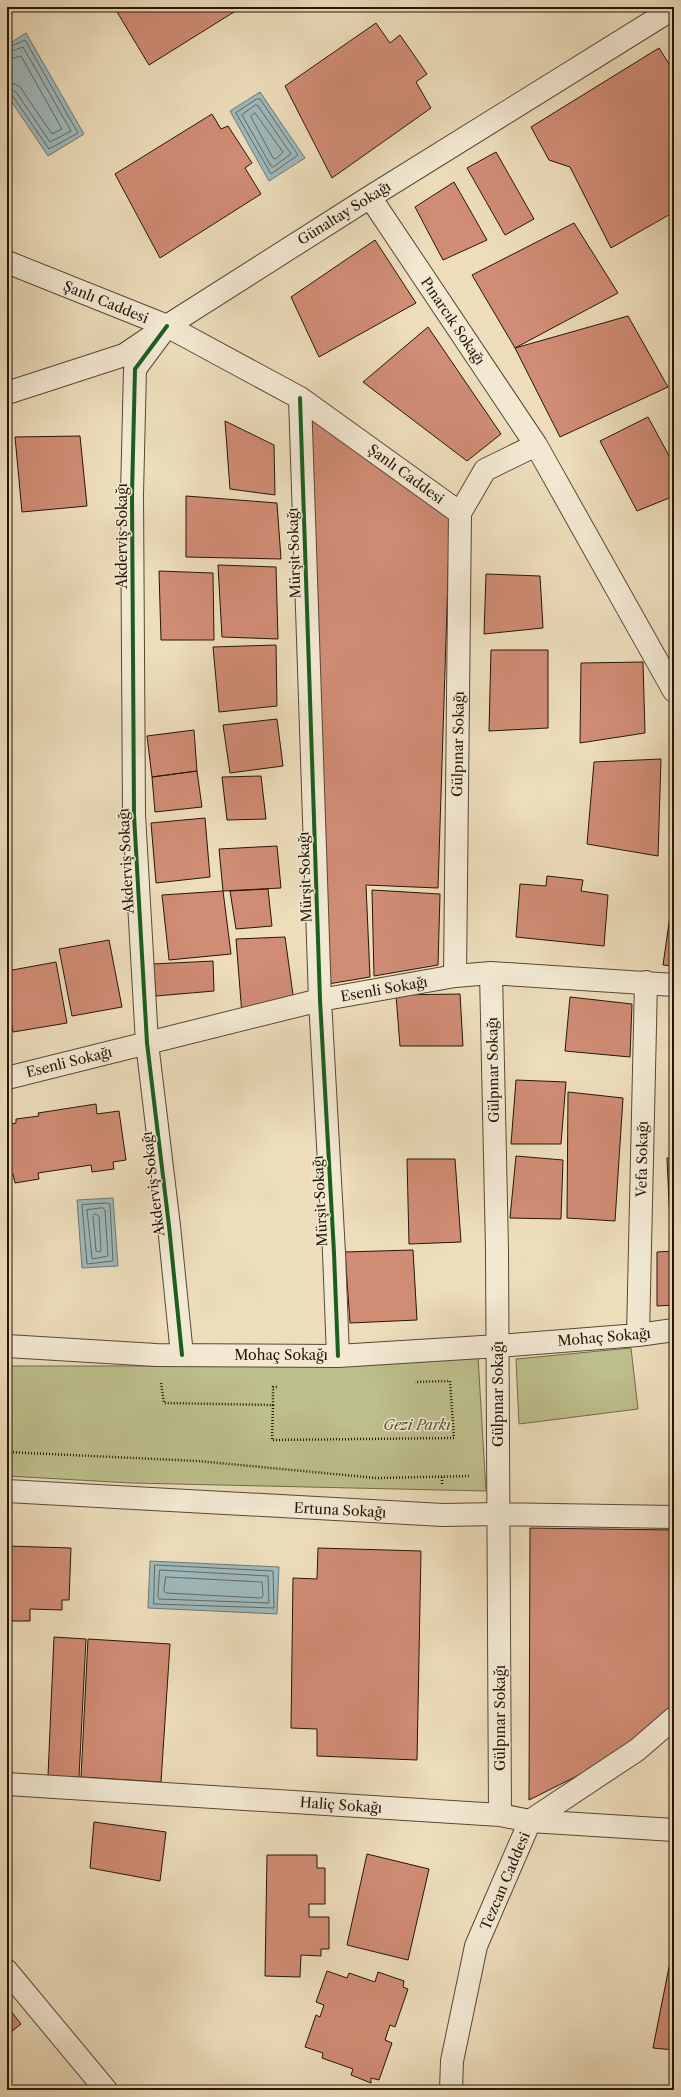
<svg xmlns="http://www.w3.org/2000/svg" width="681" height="2097" viewBox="0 0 681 2097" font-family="'Libre Caslon Text',serif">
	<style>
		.green { fill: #bdbf8c; stroke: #716a4a }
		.water { fill: #9eb9bc; stroke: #6e7874 }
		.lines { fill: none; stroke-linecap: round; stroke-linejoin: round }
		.shore { stroke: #626862; stroke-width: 1 }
		.building { fill: #d08c75; stroke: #251608 }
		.street-casing { stroke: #574835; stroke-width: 24 }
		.path { stroke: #251608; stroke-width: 2.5; stroke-dasharray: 1 2; stroke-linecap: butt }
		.street { stroke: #f3e9d3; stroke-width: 22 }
		.cycleway-casing { stroke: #f3e9d3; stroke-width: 6 }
		.cycleway { stroke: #1b5e20; stroke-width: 4 }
		.labels { text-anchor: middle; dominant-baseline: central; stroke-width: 3; stroke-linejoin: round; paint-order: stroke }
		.street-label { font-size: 14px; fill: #251608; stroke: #f3e9d3 }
		.park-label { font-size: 14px; font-style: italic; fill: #5a5136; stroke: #f3e9d3 }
	</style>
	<rect width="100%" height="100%" fill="#edddbb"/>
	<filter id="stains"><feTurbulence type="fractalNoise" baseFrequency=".005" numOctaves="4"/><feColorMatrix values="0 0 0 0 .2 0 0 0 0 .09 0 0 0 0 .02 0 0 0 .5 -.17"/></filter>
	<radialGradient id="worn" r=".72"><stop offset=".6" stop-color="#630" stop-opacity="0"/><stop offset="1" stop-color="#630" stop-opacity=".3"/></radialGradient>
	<path class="green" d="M631,1348l7,61 -119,15 -3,-65z
		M478,1357l8,134 -354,-8 -125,-7v-110h147z"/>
	<path class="water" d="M26,33l58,101 -36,22 -41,-61v-50z
		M260,92l45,66 -36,23 -39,-70z
		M113,1198l5,68 -36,2 -5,-68z
		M150,1561l129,6 -2,47 -129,-6z"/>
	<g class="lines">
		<path class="shore" d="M7,48l18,-8 53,93 -29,16 -37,-54 -5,-2
			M7,53l16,-6 48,84 -21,11 -34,-50 -9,-4
			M7,60l14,-4 41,73 -10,5 -32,-47 -7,-4 -6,-1
			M257,99h3l38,56 -27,19 -35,-61z
			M256,105l2,1 33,48 -18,13 -2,-1 -29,-51z
			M255,113l28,39 -7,7 -3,-1 -22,-41z
			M107,1203l3,1 3,57 -26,3 -5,-59z
			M103,1208l2,2 3,46 -16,3 -5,-49z
			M95,1214l4,2 2,34 -1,2 -4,-1 -3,-35z
			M155,1565l118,6 1,37 -120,-4z
			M160,1570l108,6 1,27 -110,-4 -1,-2z
			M166,1577l96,5 1,14 -2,2 -95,-5 -2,-2z"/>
	</g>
	<path class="building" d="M114,7h128l-93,58z
		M376,23l14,20 10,-8 27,39 -11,8 15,26 -99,70 -47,-92z
		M659,48l15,24v140l-63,36 -41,-81 -21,-7 -18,-33z
		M212,114l9,15 7,-3 24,37 -7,5 16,26 -101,64 -45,-84z
		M496,152l38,67 -29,16 -38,-67z
		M454,182l33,58 -44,20 -28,-53z
		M574,223l44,70 -103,55 -43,-73z
		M375,240l41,63 -97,54 -28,-60z
		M628,316l40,71 -108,50 -45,-89z
		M428,327l73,107 -34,27 -104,-79z
		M309,410l141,105 -12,373 -72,-3 4,92 -42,7z
		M648,417l26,48v31l-37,15 -37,-70z
		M225,421l49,24 1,50 -45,-6z
		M80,436l7,70 -65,6 -7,-75z
		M186,496l91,7 4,56 -95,-2z
		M218,565l58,2 2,72 -56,-2z
		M159,571l54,2 1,67h-53z
		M486,574l54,2 3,52 -59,6z
		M276,645l1,61 -58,6 -6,-65z
		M491,650h57v78l-59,3z
		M643,662l2,71 -65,10 1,-80z
		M277,719l6,47 -53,7 -7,-48z
		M194,730l3,41 -45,6 -5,-41z
		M661,759l-3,97 -71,-12 7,-82z
		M197,771l5,36 -47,5 -3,-35z
		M261,776l5,43 -39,1 -5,-43z
		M205,818l5,59 -54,6 -5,-60z
		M277,846l4,42 -58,3 -4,-42z
		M547,876l36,4 -2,11 27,4 -4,51 -88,-9 4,-53 26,2z
		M674,888v78l-11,-1z
		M268,889l4,37 -36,3 -6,-38z
		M372,890l68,4 -2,71 -64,11z
		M223,891l8,63 -62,6 -7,-65z
		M285,937l9,65 -52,13 -6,-76z
		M109,940l13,67 -50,9 -13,-67z
		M213,961l1,30 -58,5 -3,-32z
		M56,962l11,61 -54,9 -6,-33v-28z
		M460,994l3,52h-63l-4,-51z
		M570,997l62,7 -2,53 -65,-6z
		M516,1080l50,2 -5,62h-50z
		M568,1092l55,6 -8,123 -48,-3z
		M96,1104l1,10 22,-3 7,49 -13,2 1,7 -22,3 -1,-7 -53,8 1,6 -24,4 -2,-9 -6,1v-50l9,-2v-4l23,-3 -1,-3z
		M516,1156l47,4 -2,59 -51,-1z
		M667,1158h7v65h-4z
		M407,1159h48l6,83 -52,2z
		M413,1250l4,70 -67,3 -5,-71z
		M674,1251v54l-17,1v-54z
		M530,1528l144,2v176l-37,34 -50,31 -58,29z
		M7,1546l64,2 -2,52h-7v10l-32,-1v12h-22z
		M318,1548l103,3 -4,209 -100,-4v-27l-26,-1 2,-150 24,1z
		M54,1637l32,2 -7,138 -31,-1z
		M88,1639l82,5 -9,138 -80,-5z
		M94,1822l72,10 -6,49 -70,-13z
		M367,1854l62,15 -21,91 -61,-15z
		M267,1855h50v13h8v36h-16v13h20v32h-8v7l-20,-1 -1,22 -35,-1z
		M674,1942v108l-21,-2z
		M327,1971l20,7 2,-5 26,9 3,-10 26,9 -1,6 5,2 -13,38 -5,-2 -5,15 7,3 -13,37 -8,-2v5l-20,-8 2,-6 -31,-11 1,-5 -18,-6 11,-32 4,2 4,-12 -8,-3z
		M7,2006l14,18 -14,11z"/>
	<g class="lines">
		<defs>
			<path id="street" d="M370,197l166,248
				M7,262l160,64 133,72 160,115
				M167,326l-32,43 -3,125 2,321 13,228 22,183 13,129
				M7,393l117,-38 43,-29 203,-129 301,-187
				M300,398l20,602 14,253 4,103
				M491,973l6,276 3,566
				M455,976l5,-463 25,-43 51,-25 138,246
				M7,1078l313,-78 135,-24 36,-3 183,12
				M638,1335l8,-353
				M7,1346l149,9 182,1 160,-10 140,-11 36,-5
				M7,1491l436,24 55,-1 176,3
				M7,1784l493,31 30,6 144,9
				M7,1971l99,119
				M451,2090l1,-29 24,-115 54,-125 107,-71 37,-32"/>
		</defs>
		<use href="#street" class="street-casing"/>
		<path class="path" d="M161,1383l3,20 109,2v-18h5
			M273,1405l-1,35 182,-2 -4,-57 -35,1
			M7,1452l191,9 178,17 93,-2
			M442,1477v9"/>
		<use href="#street" class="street"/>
		<defs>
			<path id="cycleway" d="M167,326l-32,43 -3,125 2,321 13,228 22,183 13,129
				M300,398l20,602 14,253 4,103"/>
		</defs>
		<use href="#cycleway" class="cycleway-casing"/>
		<use href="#cycleway" class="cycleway"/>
	</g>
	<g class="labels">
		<g class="street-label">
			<text transform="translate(344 213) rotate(-32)">Günaltay Sokağı</text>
			<text transform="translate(106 302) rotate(22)">Şanlı Caddesi</text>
			<text transform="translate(453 321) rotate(56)">Pınarcık Sokağı</text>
			<text transform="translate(406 474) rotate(36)">Şanlı Caddesi</text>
			<text transform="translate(122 536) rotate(-90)">Akderviş Sokağı</text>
			<text transform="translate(294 553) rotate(-92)">Mürşit Sokağı</text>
			<text transform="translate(458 744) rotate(-89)">Gülpınar Sokağı</text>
			<text transform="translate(126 861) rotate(-93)">Akderviş Sokağı</text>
			<text transform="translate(305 877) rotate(-92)">Mürşit Sokağı</text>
			<text transform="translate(384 989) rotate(-10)">Esenli Sokağı</text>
			<text transform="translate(69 1062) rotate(-14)">Esenli Sokağı</text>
			<text transform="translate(493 1070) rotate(-91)">Gülpınar Sokağı</text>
			<text transform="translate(642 1159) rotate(-89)">Vefa Sokağı</text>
			<text transform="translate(153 1184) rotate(-97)">Akderviş Sokağı</text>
			<text transform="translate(320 1201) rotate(-93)">Mürşit Sokağı</text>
			<text transform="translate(604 1337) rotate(-5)">Mohaç Sokağı</text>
			<text x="281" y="1355">Mohaç Sokağı</text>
			<text transform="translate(498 1394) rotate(-90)">Gülpınar Sokağı</text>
			<text transform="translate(340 1510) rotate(3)">Ertuna Sokağı</text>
			<text transform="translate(500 1718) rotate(-90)">Gülpınar Sokağı</text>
			<text transform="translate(341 1805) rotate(4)">Haliç Sokağı</text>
			<text transform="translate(505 1881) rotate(-67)">Tezcan Caddesi</text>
		</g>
		<g class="park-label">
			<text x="417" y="1425">Gezi Parkı</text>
		</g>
	</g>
	<rect width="681" height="2097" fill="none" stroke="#edddbb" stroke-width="24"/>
	<rect x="8" y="8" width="665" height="2081" fill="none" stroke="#251608" stroke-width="2"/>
	<rect x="12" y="12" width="657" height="2073" fill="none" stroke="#251608"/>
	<rect width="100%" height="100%" filter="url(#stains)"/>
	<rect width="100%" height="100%" fill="url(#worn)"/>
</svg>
